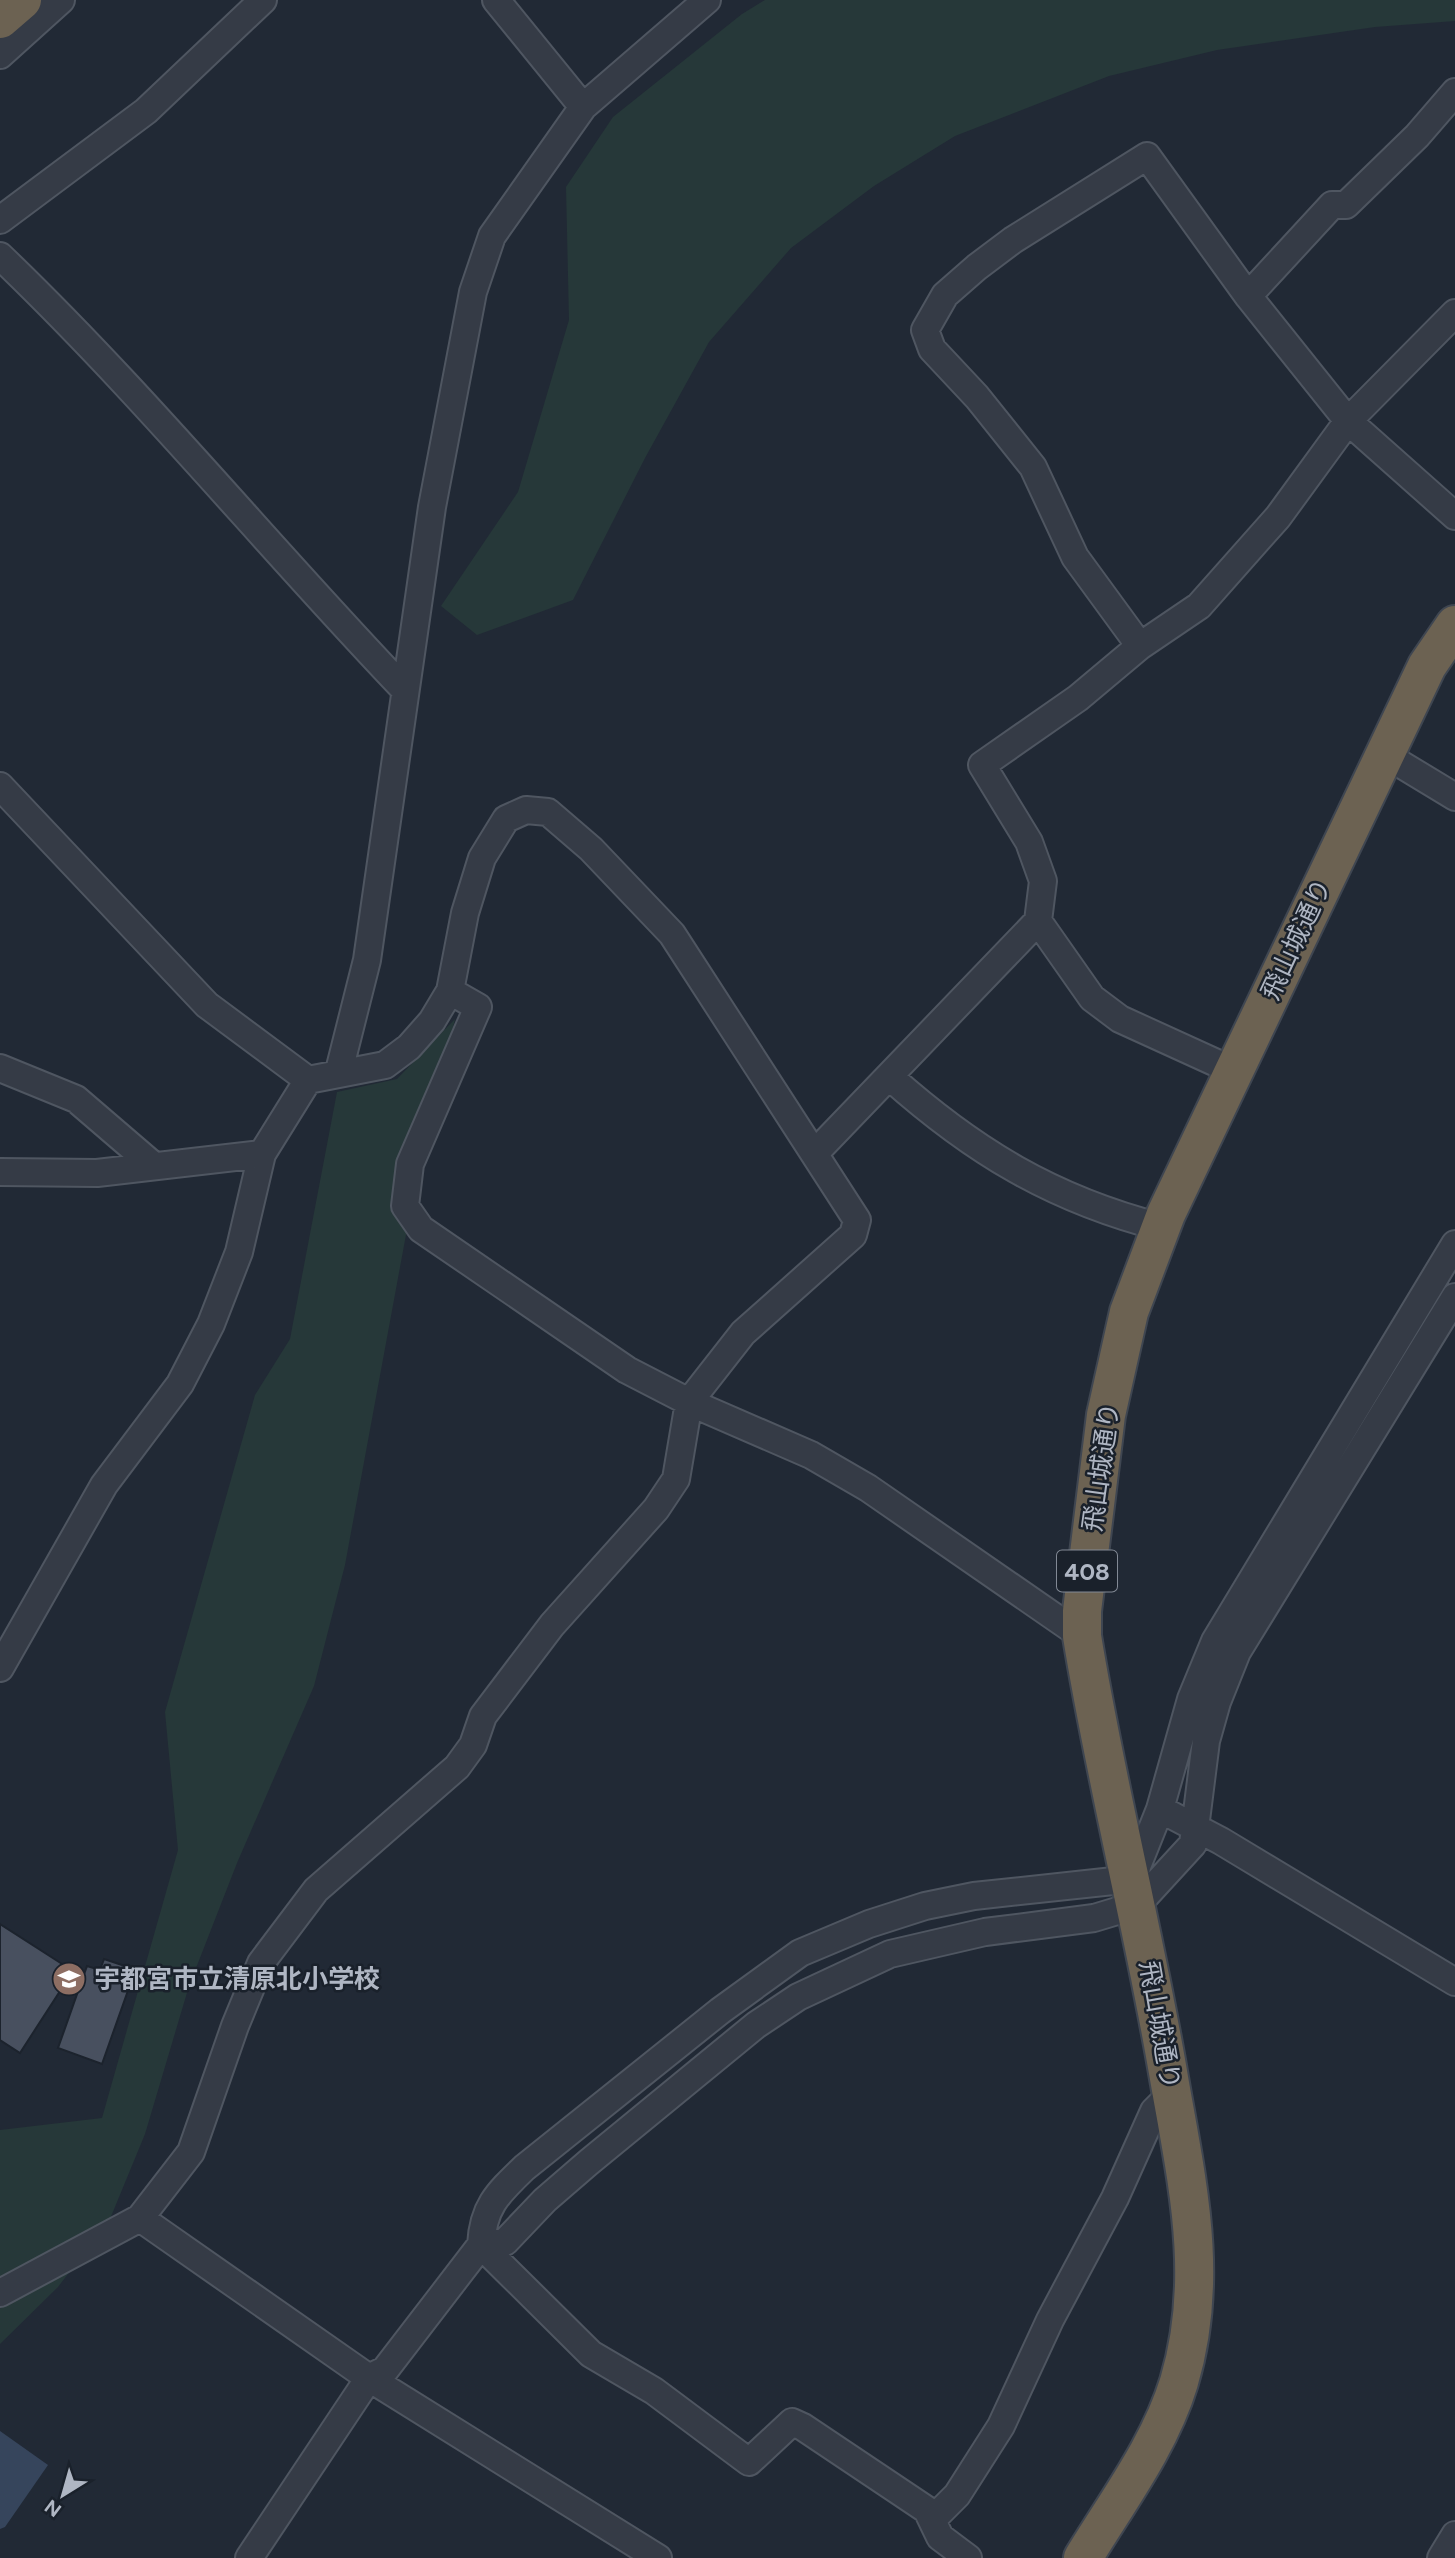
<svg xmlns="http://www.w3.org/2000/svg" width="1455" height="2558" viewBox="0 0 1455 2558" font-family="Figtree,'Noto Sans JP',sans-serif">
	<style>
		.green { fill: #263839 }
		.water { fill: #36455c }
		.building { fill: #48505f; stroke: #1c232d; stroke-width: 2 }
		.lines { fill: none; stroke-linecap: round; stroke-linejoin: round }
		.minor-casing { stroke: #4f5661; stroke-width: 30 }
		.highway-casing { stroke: #3f4651; stroke-width: 42 }
		.minor { stroke: #353b46; stroke-width: 26 }
		.highway { stroke: #6c6252; stroke-width: 38 }
		.labels { text-anchor: middle; dominant-baseline: central; stroke-width: 5; stroke-linejoin: round; paint-order: stroke }
		.shield { fill: #1a212b; stroke: #828995; stroke-width: 2 }
		.shield-label { font-size: 24px; font-weight: bold; fill: #afb6c3 }
		.street-label { font-size: 26px; fill: #afb6c3; stroke: #1a212b }
		.poi-label { font-size: 26px; font-weight: bold; fill: #afb6c3; stroke: #1a212b; text-anchor: start }
	</style>
	<rect width="100%" height="100%" fill="#212935"/>
	<path class="green" d="M765,0h690v21l-80,6 -158,23 -108,26 -154,60 -81,50 -83,62 -82,94 -64,116 -72,142 -96,35 -36,-29 77,-114 51,-172 -3,-133 47,-70 129,-103z
		M455,1019l-40,167 -70,379 -31,121 -77,177 -48,123 -44,148 -35,85 -52,68 -58,57v-214l102,-12 76,-268 -13,-138 90,-317 35,-56 47,-247 60,-13z"/>
	<path class="water" d="M0,2431l48,34 -43,62 -5,2z"/>
	<path class="building" d="M0,1924l73,47 -53,82 -20,-13z
		M104,1959l21,7 -4,12 10,4 -29,82 -44,-16 29,-82 13,4z"/>
	<g class="lines">
		<defs>
			<path id="minor" d="M496,0l87,107
				M0,55l61,-55
				M0,220l146,-109 117,-111
				M0,256c143,137 268,291 405,434
				M1248,296l84,-91h14l71,-69 38,-44
				M1140,646l-65,-89 -42,-90 -56,-70 -45,-48 -7,-19 20,-35 32,-28 36,-27 134,-84 101,140 100,125 107,95
				M1384,754l71,43
				M0,786l207,219 101,75
				M1038,921l54,77 28,21 114,52
				M450,991l28,16 -68,157 -5,42 16,23 206,141 62,32 122,53 57,33 214,148
				M0,1068l76,31 78,67
				M339,1071l28,-111 65,-453 41,-215 19,-56 91,-129 124,-107
				M890,1077c83,74 162,122 271,150
				M815,1153l223,-232 5,-40 -14,-39 -47,-77 96,-67 62,-52 59,-40 79,-89 70,-96 107,-108
				M0,1172l97,1 165,-19
				M0,1668l104,-183 76,-101 31,-60 28,-72 23,-98 46,-74 77,-15 24,-18 23,-26 18,-30 15,-78 17,-55 24,-39 20,-9 22,2 43,37 81,85 185,286 -4,15 -110,98 -54,69 -13,77 -20,30 -104,116 -69,91 -10,29 -16,22 -141,123 -55,73 -26,63 -44,126 -51,66 -140,75
				M1160,1809l61,32 234,141
				M140,2218l229,160 289,180
				M481,2245l24,-3 40,-42 44,-38 167,-137 42,-28 92,-43 95,-22 109,-14 43,-13 56,-61 13,-103 11,-39 20,-50 218,-355
				M481,2245l110,109 63,37 95,71 43,-40 11,5 124,83 13,27 28,21
				M933,2519l24,-24 44,-69 49,-106 65,-122 39,-87 18,-18
				M249,2558l120,-180 16,-8 96,-125c2,-38 16,-51 43,-77l196,-157 80,-58 69,-29 56,-18 49,-10 158,-17 28,-70 31,-110 24,-58 240,-397
				M1441,2558l14,-23"/>
			<path id="highway" d="M0,19l22,-19
				M1083,2558c34,-56 77,-113 96,-176 31,-104 8,-200 -10,-304 -25,-148 -63,-294 -87,-442v-25l24,-196 23,-103 37,-98 261,-548 28,-41"/>
		</defs>
		<use href="#minor" class="minor-casing"/>
		<use href="#highway" class="highway-casing"/>
		<use href="#minor" class="minor"/>
		<use href="#highway" class="highway"/>
	</g>
	<defs>
		<symbol id="school-disc" viewBox="-11 -11 22 22"><circle r="9.5" fill="#8d6e63" stroke="#1a212b"/><path d="M0-5L7-2L0 1L-7-2ZM-4 1L0 2.5L4 1V4Q0 6-4 4Z" fill="#fff"/></symbol>
	</defs>
	<g fill-rule="evenodd">
		<use href="#school-disc" x="50" y="1960" width="38" height="38"/>
	</g>
	<g class="labels">
		<rect class="shield" x="1057" y="1550.5" width="60" height="41" rx="5"/>
		<g class="shield-label">
			<text x="1087" y="1571">408</text>
		</g>
		<g class="street-label">
			<text transform="translate(1296 939) rotate(-65)">飛山城通り</text>
			<text transform="translate(1101 1467) rotate(-82)">飛山城通り</text>
			<text transform="translate(1160 2025) rotate(80)">飛山城通り</text>
		</g>
		<g class="poi-label">
			<text x="94" y="1979">宇都宮市立清原北小学校</text>
		</g>
	</g>
	<g transform="translate(63 2495) rotate(217)" stroke="#1a212b" stroke-width="5" paint-order="stroke">
	<path d="M0-5L12 26L0 18L-12 26Z" fill="#afb6c3"/>
	<text y="-10" font-size="19" font-weight="bold" text-anchor="middle" fill="#afb6c3">N</text>
	</g>
</svg>
